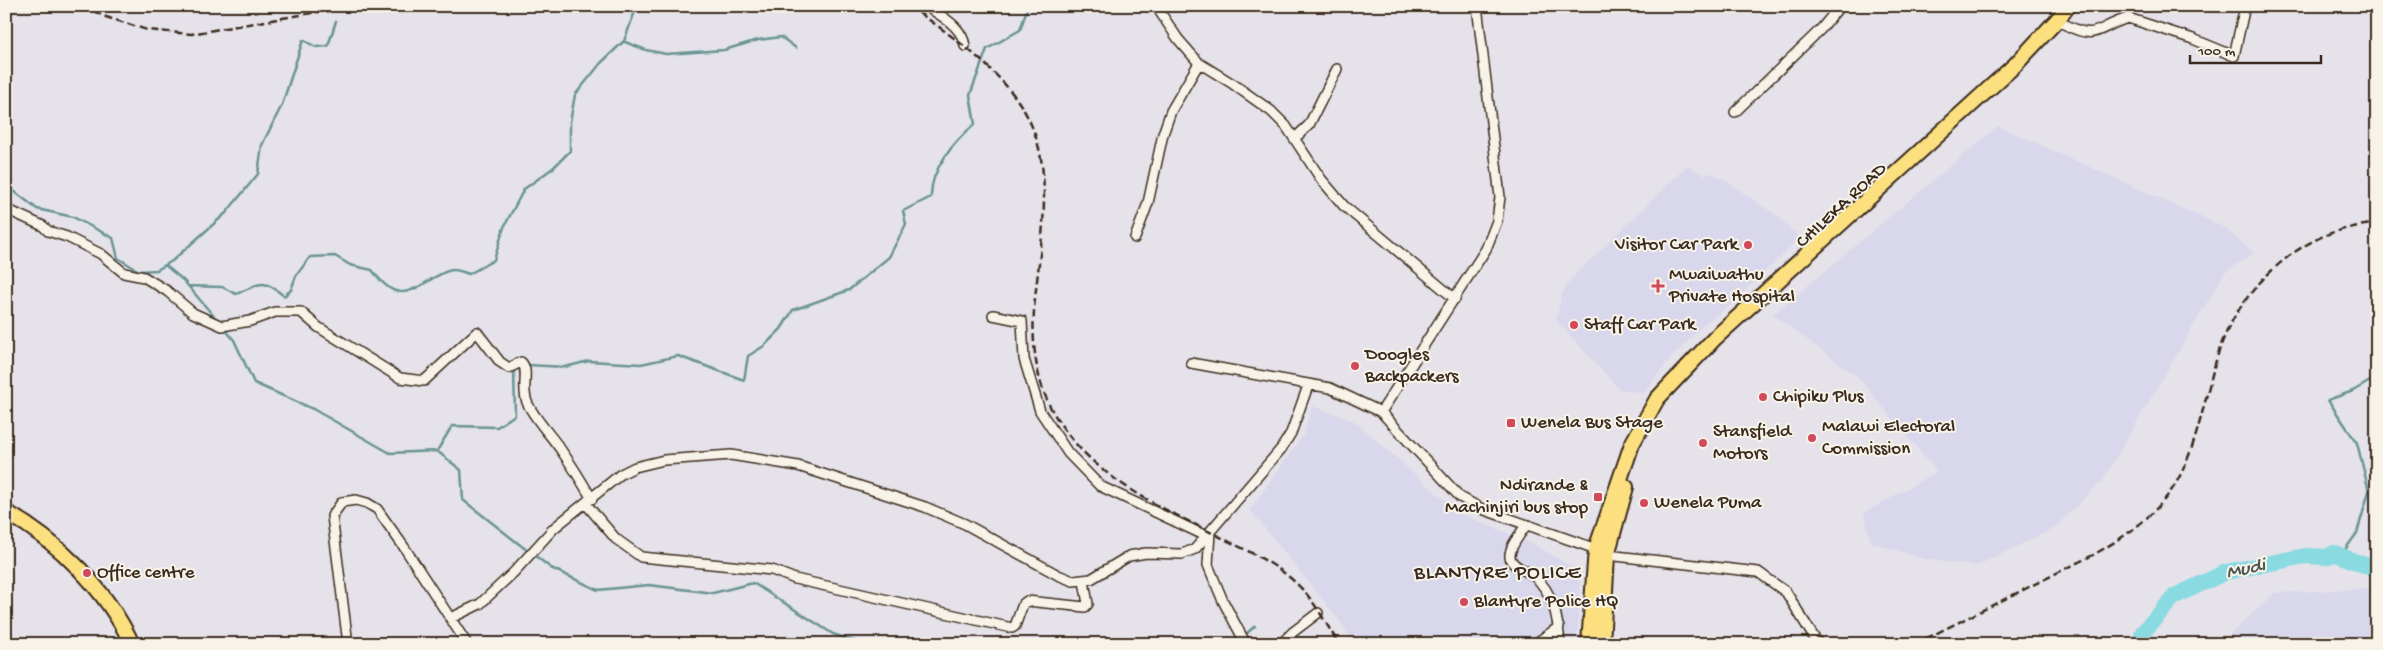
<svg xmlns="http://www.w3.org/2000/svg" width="2383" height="650" viewBox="0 0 2383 650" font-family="'Gochi Hand',sans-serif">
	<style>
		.built { fill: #d8d7eb }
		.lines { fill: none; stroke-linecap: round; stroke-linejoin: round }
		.stream { stroke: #6a9493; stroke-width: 2.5 }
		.river { stroke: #89dae1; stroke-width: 16 }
		.minor-casing { stroke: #3b2a1e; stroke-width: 12 }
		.trunk-casing { stroke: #3b2a1e; stroke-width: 18 }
		.minor { stroke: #f7f3e8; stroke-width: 9 }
		.trunk { stroke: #fce080; stroke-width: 14 }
		.rail { stroke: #3b2a1e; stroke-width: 2.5; stroke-dasharray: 8 4; stroke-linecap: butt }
		.poi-dot { fill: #d1495b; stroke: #f7f3e8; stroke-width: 2 }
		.labels { text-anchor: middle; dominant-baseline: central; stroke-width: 4; stroke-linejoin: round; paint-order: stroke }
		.street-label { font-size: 19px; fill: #3b2a1e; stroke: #f7f3e8 }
		.poi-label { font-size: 19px; fill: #3b2a1e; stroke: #f7f3e8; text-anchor: start }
		.water-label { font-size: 20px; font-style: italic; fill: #4e564f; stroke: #f7f3e8 }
		.quarter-label { font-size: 21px; letter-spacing: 1px; fill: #3b2a1e; stroke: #f7f3e8 }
	</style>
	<rect width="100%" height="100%" fill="#e5e2ea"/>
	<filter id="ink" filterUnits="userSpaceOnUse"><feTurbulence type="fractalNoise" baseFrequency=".02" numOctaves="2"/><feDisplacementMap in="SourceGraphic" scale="10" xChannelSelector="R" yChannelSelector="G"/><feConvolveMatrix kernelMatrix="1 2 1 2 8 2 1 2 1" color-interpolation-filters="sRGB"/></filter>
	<g filter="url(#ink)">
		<path class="built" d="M1998,126l225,101 31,26 -29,19 -123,209 -49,48 -77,37 -52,-7 -53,-17 -7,-29 73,-41 -80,-96 -84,-61z
			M1688,165l16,10 6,-2 13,6 57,39 6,8 15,11 -73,70 -22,15 -38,39 -24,32 -25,-4 -63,-69 6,-26 10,-16z
			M1312,406l42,15 105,92 74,31 47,28 -3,72h-222l-15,-23 -90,-111 54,-76z
			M2377,588v56h-157l55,-51z"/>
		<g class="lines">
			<path class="stream" d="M625,42l21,8 20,4 58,-4 34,-10 23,-3 15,11
				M6,185l31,24 36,8 40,21 5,20 21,13 18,-1 15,-9 54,-48 32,-39 4,-29 20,-40 21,-65 13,7 12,-1 8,-25
				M165,265l19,16 33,39
				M188,286l34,1 14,7c25,-10 26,-17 48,2l7,-6 5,-14 14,-19 25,-1 15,9 22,5c23,30 33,26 63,7 6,-3 12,-7 19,-7 5,0 11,3 15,4l25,-14 10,-33 20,-38 29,-21 17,-17v-29l5,-27 26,-32 23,-22 13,-35
				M224,328l10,12 20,43 59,26 77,44 47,-2 24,19 2,30 65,51
				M527,365l38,2 24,-6 52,3 37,-8 66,24 4,-24 16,-10 17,-17 12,-19 56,-20 40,-33 17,-33 -3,-13 28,-14c-1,-28 24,-56 44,-73l-5,-29 17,-46 33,-19 8,-24
				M437,451l15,-25 45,1 18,-12 -1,-46
				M533,554l18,14 47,22 51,-5 64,8 40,-10 80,51 30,10
				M1245,635l10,-9
				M1234,644l7,-6
				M2141,644l3,-20 24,-24 38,-22 52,-16 33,-7 27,2 26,-6 13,-18 12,-42 -12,-48 -29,-43 25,-9 24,-14"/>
			<path class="river" d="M2140,644l3,-12 32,-36 51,-24 79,-16 23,1 6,-4 43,17"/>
			<defs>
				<path id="minor" d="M927,6c15,11 35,20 38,40
					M1156,6l22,33 21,24 34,21 38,27 15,15 35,53 23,27 111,93
					M2064,24c34,18 33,3 64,-6l65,21 41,17 11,-50
					M1735,112l86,-83 19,-23
					M1295,138l14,-13 28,-56
					M6,209l37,17 5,5 19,6 34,17 23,19 20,4 23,14 26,22 29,13 28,-5 25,-9h26l17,15 82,51 24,3 53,-49 23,30 9,6 12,-6c9,8 0,25 6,40 7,17 26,35 36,51 11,15 20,31 29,46
					M1135,238l13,-35 15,-69 8,-23 28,-48
					M993,315l29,6 2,38 16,52 28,42 32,33 106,50
					M1191,363l139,25 51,24 79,85 22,12 114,40 11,6 151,17 28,20 32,52
					M1381,412l105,-163 11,-28 3,-24 -23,-191
					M586,504l30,35 25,18 131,13 23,9 217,49 3,-2 8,-22 4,-3 58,6 3,-3 -4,-23
					M1526,525c-5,9 -17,21 -16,32 2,11 17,13 24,19 20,17 24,43 26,68
					M1210,532l-2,33 15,36 23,43
					M451,618l29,-14 34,-32 40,-44 67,-54 14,-7 29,-7 67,-5 67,11 127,41 40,17 93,51 15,6 18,-2 38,-23 17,-3 36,1 13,-5 86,-100 10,-16 17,-47
					M348,644l-16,-128 10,-14 14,-2 11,3 10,6 27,38 63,97
					M1281,644l12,-12 25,-19
					M1535,644l24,-17"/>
				<path id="trunk" d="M6,512c53,30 100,77 126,132
					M1589,644l7,-95 36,-105 25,-45 58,-61 300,-273 43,-46 10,-13
					M1602,644l5,-89 19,-68"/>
			</defs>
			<use href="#minor" class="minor-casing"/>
			<use href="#trunk" class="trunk-casing"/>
			<use href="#minor" class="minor"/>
			<use href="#trunk" class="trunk"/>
			<path class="rail" d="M83,6l23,11 41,13 44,4 161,-28
				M909,6c41,28 100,69 121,116 23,50 12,114 6,167 -5,41 -4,85 17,123 40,69 109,95 177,130 26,13 51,25 71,46 15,15 26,38 38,56
				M1915,644l178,-89c30,-17 60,-37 80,-67 25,-39 32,-96 47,-140 15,-44 53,-87 95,-108 19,-10 41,-14 62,-17"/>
		</g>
	</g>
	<g class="poi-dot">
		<circle cx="1748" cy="245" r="5"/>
		<path d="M1655.5 278.5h5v5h5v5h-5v5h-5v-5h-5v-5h5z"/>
		<circle cx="1574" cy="325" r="5"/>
		<circle cx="1355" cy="366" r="5"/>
		<circle cx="1763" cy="397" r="5"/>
		<rect x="1506" y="418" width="10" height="10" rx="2.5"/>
		<circle cx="1812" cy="438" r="5"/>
		<circle cx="1703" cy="443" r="5"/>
		<rect x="1593" y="492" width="10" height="10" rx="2.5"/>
		<circle cx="1644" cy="503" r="5"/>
		<circle cx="87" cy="573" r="5"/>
		<circle cx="1464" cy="602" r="5"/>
	</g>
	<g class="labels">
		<g class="street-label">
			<text transform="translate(1842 206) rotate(-43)">CHILEKA ROAD</text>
		</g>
		<g class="poi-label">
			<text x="1738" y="245" text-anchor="end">Visitor Car Park</text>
			<text x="1669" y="275">Mwaiwathu<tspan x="1669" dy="22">Private Hospital</tspan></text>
			<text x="1584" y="325">Staff Car Park</text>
			<text x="1365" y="355">Doogles<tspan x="1365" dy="22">Backpackers</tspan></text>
			<text x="1773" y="397">Chipiku Plus</text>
			<text x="1521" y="423">Wenela Bus Stage</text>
			<text x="1822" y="427">Malawi Electoral<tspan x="1822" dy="22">Commission</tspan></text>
			<text x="1713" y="432">Stansfield<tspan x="1713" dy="22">Motors</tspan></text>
			<text x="1588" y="486" text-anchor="end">Ndirande &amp;<tspan x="1588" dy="22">Machinjiri bus stop</tspan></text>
			<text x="1654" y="503">Wenela Puma</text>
			<text x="97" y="573">Office centre</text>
			<text x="1474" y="602">Blantyre Police HQ</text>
		</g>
		<g class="water-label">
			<text transform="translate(2246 570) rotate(-12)">Mudi</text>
		</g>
		<g class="quarter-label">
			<text x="1498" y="574">BLANTYRE POLICE</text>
		</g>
	</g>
	<rect width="2383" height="650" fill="none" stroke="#f7f3e8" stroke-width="25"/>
	<rect x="12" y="12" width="2358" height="625" fill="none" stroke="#3b2a1e" stroke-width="2" filter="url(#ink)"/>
	<path d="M2190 55v8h131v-8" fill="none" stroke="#3b2a1e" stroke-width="2.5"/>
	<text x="2198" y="55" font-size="15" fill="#3b2a1e" stroke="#f7f3e8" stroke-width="4" paint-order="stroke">100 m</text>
</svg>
